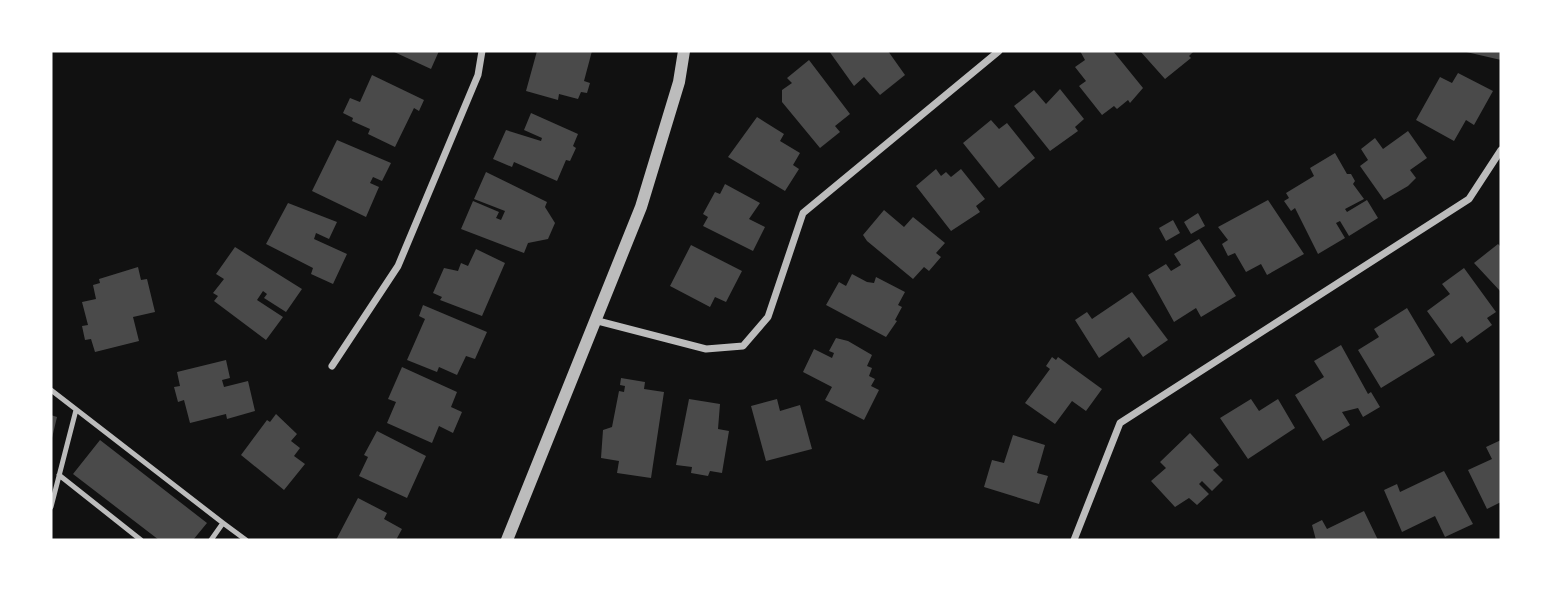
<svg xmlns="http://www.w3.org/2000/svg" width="1552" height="591" viewBox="0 0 1552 591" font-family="'DM Sans',sans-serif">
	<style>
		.building { fill: #4a4a4a }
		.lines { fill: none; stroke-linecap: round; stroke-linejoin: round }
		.service { stroke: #bcbcbc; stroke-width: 5 }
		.minor { stroke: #bcbcbc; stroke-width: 7 }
		.tertiary { stroke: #bcbcbc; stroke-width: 12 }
	</style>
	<rect width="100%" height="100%" fill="#111"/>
	<path class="building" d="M392,51h47l-8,18z
		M537,51h55l-8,30 6,2 -3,10 -6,-1 -3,7 -19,-5 -1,6 -32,-9z
		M829,51h59l17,24 -25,20 -16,-18 -10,9z
		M1113,51l30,37 -13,15 -2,-3 -11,9 -3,-3 -12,9 -23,-29 7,-5 -11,-14 10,-7 -5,-9z
		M1140,51h54l-5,5 2,2 -26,21z
		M1462,51h39v9z
		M809,60l41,54 -15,12 5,6 -20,16 -38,-46v-12l10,-7 -5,-5z
		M1458,73l35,18 -19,34 -8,-5 -12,21 -38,-21 24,-43 12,6z
		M372,75l52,25 -5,11 -5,-3 -19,39 -27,-13 2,-5 -18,-8 1,-3 -10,-5 7,-15 10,4z
		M1060,89l24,30 -9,8 3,4 -28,20 -36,-45 20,-16 12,14z
		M531,113l47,21 -5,12 3,2 -6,13 -4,-1 -9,21 -43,-19 -2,5 -19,-8 13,-29 35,11 1,-3 -18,-8z
		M757,117l27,17 -4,7 20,12 -7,12 6,4 -14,22 -57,-34z
		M991,120l8,9 8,-6 28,35 -36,30 -36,-45z
		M1408,131l19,27 -17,12 6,8 -8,8 -24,14 -24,-34 8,-6 -7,-11 14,-11 8,11z
		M337,140l54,23 -9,18 -9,-4 -3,6 9,4 -13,30 -54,-26z
		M1335,153l12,21h4l4,7 -2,3 11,15 -19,10 2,3 20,-12 11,18 -29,18 -9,-15 -4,2 9,15 -27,16 -23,-46 -4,3 -7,-10 5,-3 -3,-5 28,-17 -4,-8z
		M936,169l5,7 5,-4 5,5 10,-8 24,30 -9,7 4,6 -29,19 -35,-45z
		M486,172l61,30 -2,5 10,16 -7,16 -20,4 -4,10 -63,-24 12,-28 26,11 -3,6 5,2 4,-9 -31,-12z
		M725,184l35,19 -11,16 16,8 -12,24 -50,-25 5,-9 -5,-3 12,-22 5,2z
		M1268,200l36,54 -37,21 -6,-11 -15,8 -11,-19 -7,3 -6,-12 6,-4 -10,-13z
		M288,203l49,19 -8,17 -13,-6 -2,6 33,15 -14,30 -22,-10 2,-6 -47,-24z
		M884,210l20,17 9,-10 32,26 -9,10 5,4 -12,14 -5,-4 -11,12 -46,-38 -4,-6z
		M1198,213l7,13 -14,8 -7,-12z
		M1173,220l7,13 -14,8 -7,-13z
		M1199,239l37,57 -35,21 -5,-9 -22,14 -26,-47 18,-11 5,7 10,-6 -7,-11z
		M1498,244l3,3v45l-27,-29z
		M691,245l51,26 -16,31 -11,-5 -5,10 -40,-21z
		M235,247l67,42 -16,23 -22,-14 3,-4 -4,-3 -6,9 26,17 -17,23 -52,-39 4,-5 -5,-3 11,-14 -8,-5z
		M476,249l29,14 -23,53 -42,-16 2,-3 -9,-4 11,-25 14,3 3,-8 7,3z
		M138,267l3,13 6,-1 8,33 -22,5 6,24 -44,11 -4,-13 -6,1 -3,-14 6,-1 -6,-23 14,-3 -3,-14 7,-2 -1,-4z
		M1464,268l32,44 -9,6 5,7 -25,18 -5,-7 -11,8 -24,-33 23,-17 -8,-10z
		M852,274l15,8 7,1 2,-6 29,15 -7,13 4,2 -7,13 2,1 -11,16 -60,-32 13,-23 7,4z
		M1132,292l36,48 -25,17 -14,-20 -30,21 -24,-38 12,-8 5,7z
		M423,305l64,27 -12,27 -9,-3 -9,19 -18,-8 -2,5 -30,-12 18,-41 -6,-3z
		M1407,308l28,47 -54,33 -23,-38 21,-13 -5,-8z
		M836,338l12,3 24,14 -5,11 5,2 -3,8 6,3 -4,7 8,4 -15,30 -39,-20 7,-13 -29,-15 11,-23 18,9 2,-5 -5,-2z
		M1341,345l27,49 3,-2 9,15 -17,10 -5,-9 -16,4 8,13 -27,16 -28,-46 29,-18 -10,-16z
		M1052,357l4,3 2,-3 44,32 -16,22 -14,-10 -17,23 -30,-21 25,-34 -4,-3z
		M226,360l4,18 -8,2 2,7 24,-6 7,30 -28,8 -1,-5 -36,9 -6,-23 -6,2 -4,-15 6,-1 -3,-14z
		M402,367l55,25 -6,15 11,5 -9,21 -14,-7 -7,17 -45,-20 9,-21 -8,-3z
		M621,378l24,4 -1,7 20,3 -13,86 -34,-5 2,-12 -18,-3 2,-28 9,-3 7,-36 5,1 1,-6 -5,-1z
		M689,399l31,5 -2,25 11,2 -7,42 -12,-2 -2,5 -17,-3 1,-6 -16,-2z
		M777,399l3,12 20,-6 12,44 -46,12 -15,-55z
		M1251,399l8,12 19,-12 17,29 -47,31 -28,-41z
		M276,414l21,20 -6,7 9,7 -6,8 11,8 -21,26 -43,-35 26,-35 3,2z
		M51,415l6,2 -5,21h-1z
		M377,431l49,25 -19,42 -48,-22 9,-19 -4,-2z
		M1190,433l29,32 -6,5 10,10 -11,11 -10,-10 -3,3 10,10 -12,11 -8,-7 -14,9 -24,-26 15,-13 -6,-6z
		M1013,435l32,10 -8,28 11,3 -9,28 -55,-17 8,-27 12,3z
		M100,440l107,83 -14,17h-34l-86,-66z
		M1501,440v62l-14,7 -19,-39 24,-11 -6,-12z
		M1444,471l29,53 -28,13 -10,-21 -33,16 -18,-42 13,-6 3,8z
		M358,498l29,15 -3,6 18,10 -6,11h-60z
		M1364,511l14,29h-62l-4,-15 10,-5 5,9z"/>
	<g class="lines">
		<path class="service" d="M51,390l172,133 -12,17
			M59,475l82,65
			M51,507l25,-97
			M223,523l23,17"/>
		<path class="minor" d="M594,320l112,29 37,-3 25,-29 35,-104 196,-162
			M332,366l66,-100 80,-191 4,-24
			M1074,540l46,-117 349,-224 32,-49"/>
		<path class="tertiary" d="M507,540l134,-333 38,-125 5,-31"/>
	</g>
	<rect width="1552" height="591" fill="none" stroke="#ffffff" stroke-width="105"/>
</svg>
